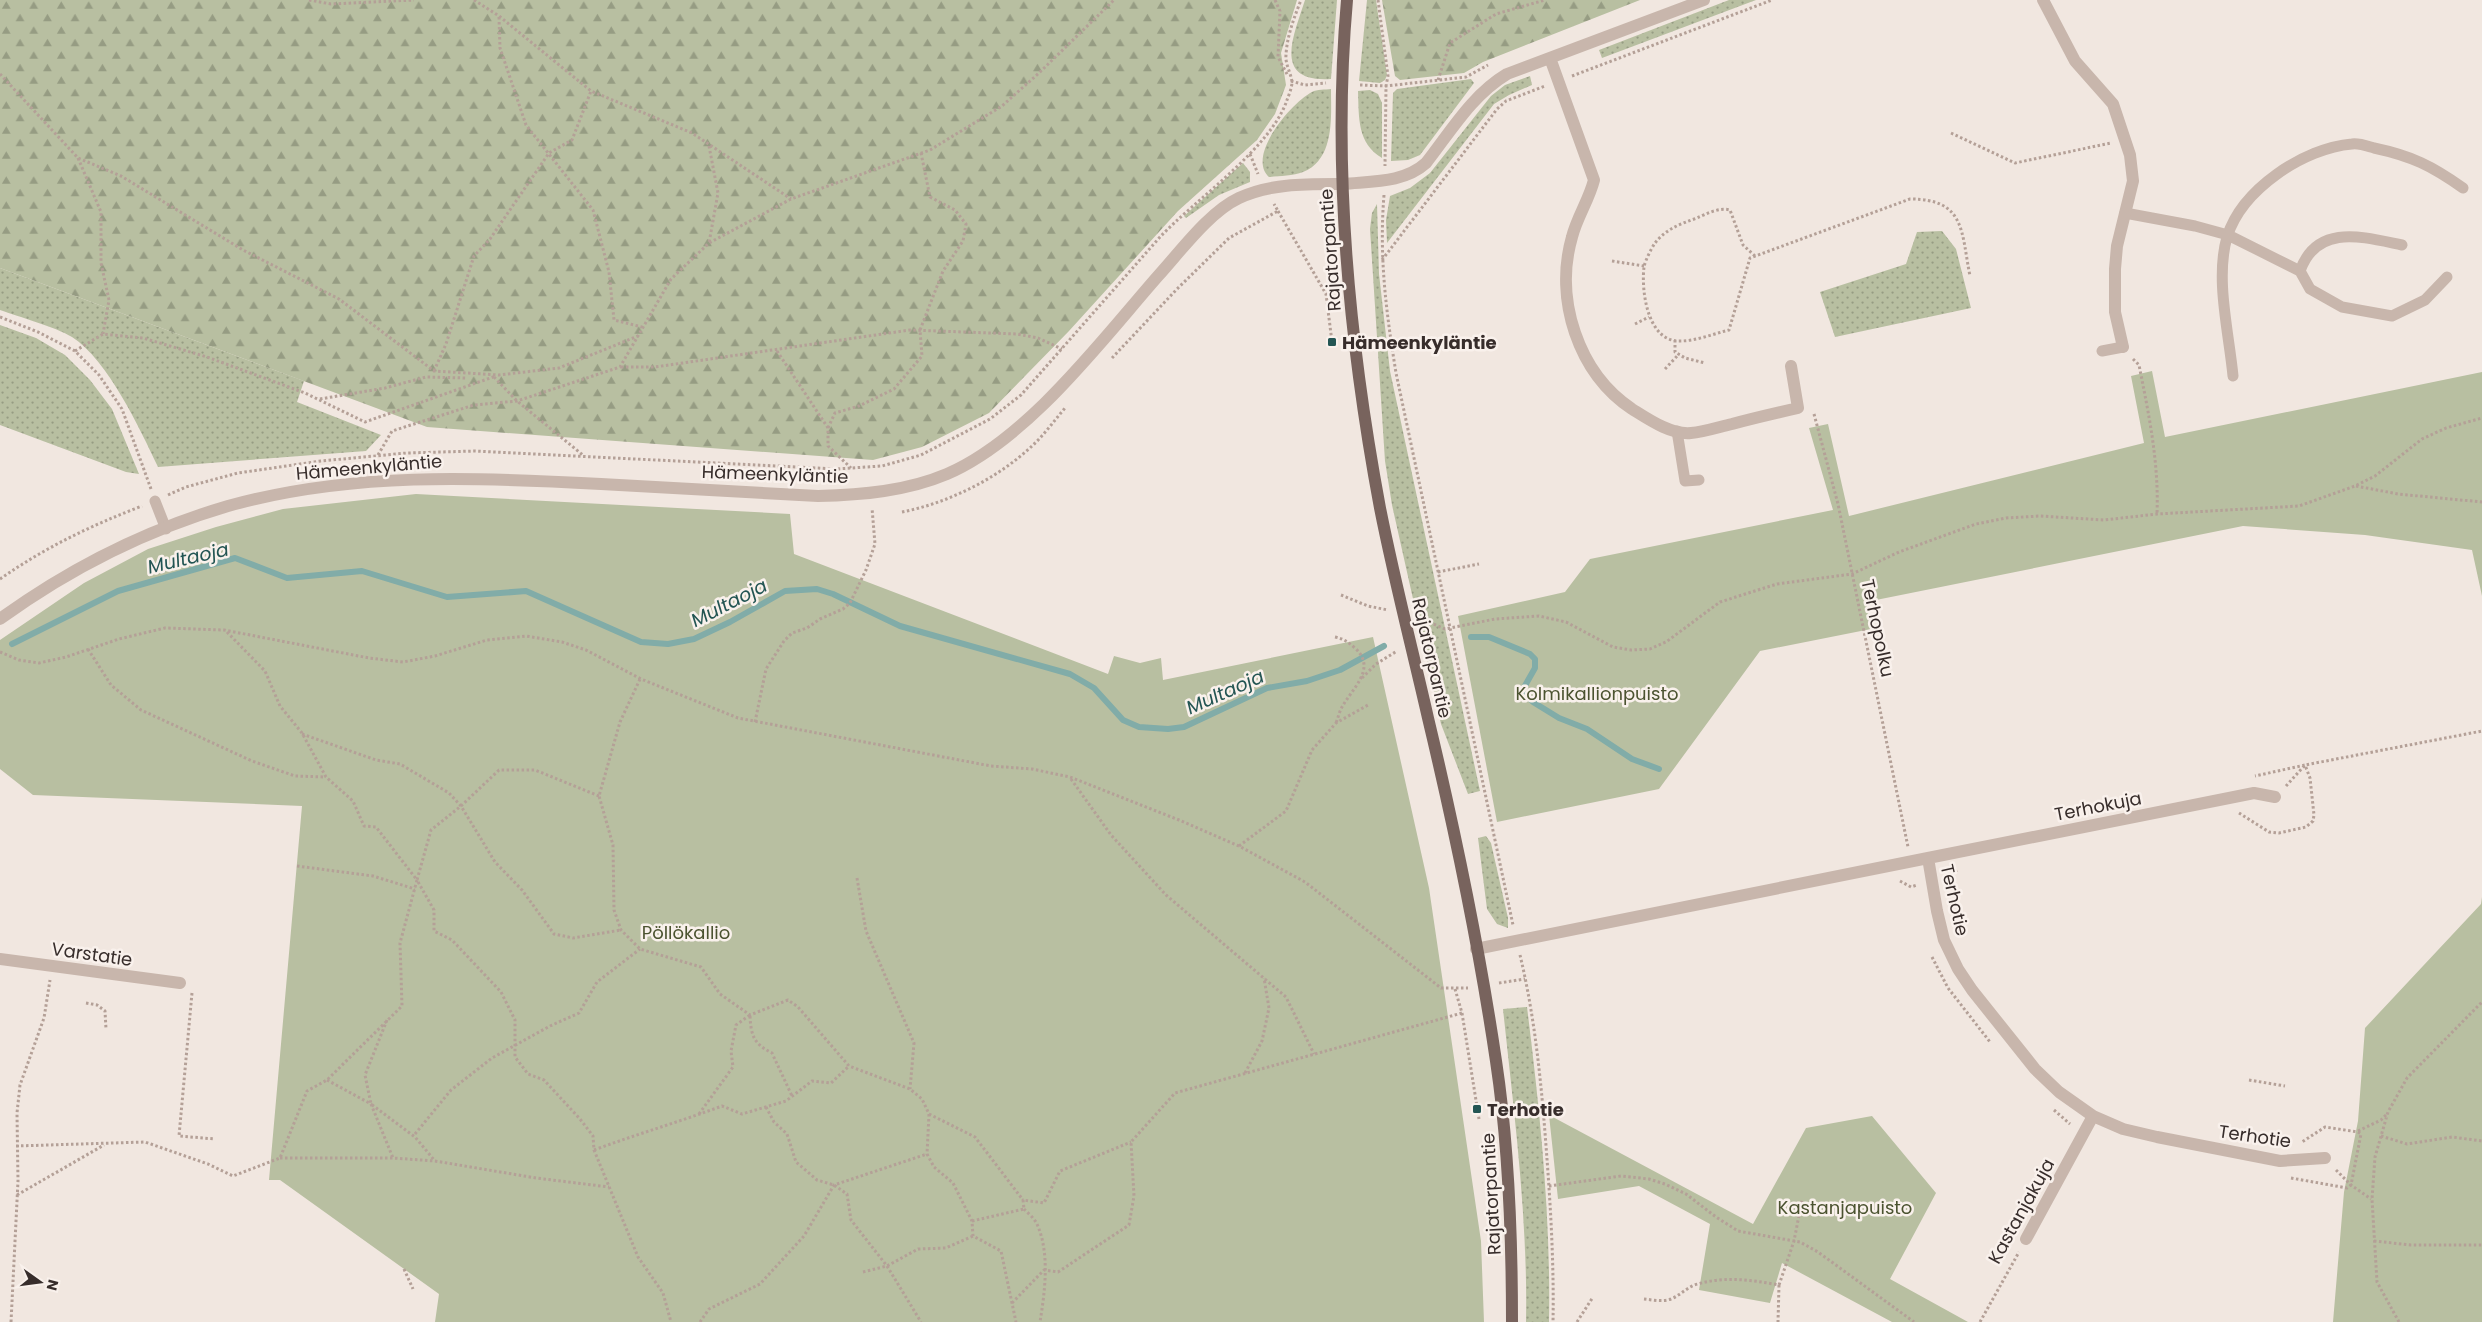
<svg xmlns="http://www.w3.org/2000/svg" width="2482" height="1322" viewBox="0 0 2482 1322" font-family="Poppins,sans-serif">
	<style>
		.grass { fill: url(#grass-dots) }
		.forest { fill: url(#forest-firs) }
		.park { fill: #b8bfa1 }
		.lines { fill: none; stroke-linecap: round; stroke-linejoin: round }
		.stream { stroke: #81aca8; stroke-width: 6 }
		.path { stroke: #b4a097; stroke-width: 3; stroke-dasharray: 2.5 2.5; stroke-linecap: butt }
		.service { stroke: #c8b6ac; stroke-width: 11 }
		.minor { stroke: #c8b6ac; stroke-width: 12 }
		.tertiary { stroke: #c8b6ac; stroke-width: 12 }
		.primary { stroke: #78635d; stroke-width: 12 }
		.poi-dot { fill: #235553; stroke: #f9f1ec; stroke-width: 2 }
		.labels { text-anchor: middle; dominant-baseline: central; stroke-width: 5; stroke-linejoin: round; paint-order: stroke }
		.street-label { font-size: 18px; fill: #372d2b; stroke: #f9f1ec }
		.poi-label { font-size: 18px; font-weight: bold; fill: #372d2b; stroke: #f9f1ec; text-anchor: start }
		.park-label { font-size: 18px; fill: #4b5330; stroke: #f9f1ec }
		.water-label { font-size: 19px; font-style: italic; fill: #235553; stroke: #f9f1ec }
	</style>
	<defs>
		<pattern id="grass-dots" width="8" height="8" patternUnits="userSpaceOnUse" patternTransform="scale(1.25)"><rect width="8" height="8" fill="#b8bfa1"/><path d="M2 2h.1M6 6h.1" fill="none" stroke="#969c83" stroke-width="1.8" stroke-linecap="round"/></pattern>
		<pattern id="forest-firs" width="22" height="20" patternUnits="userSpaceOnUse" patternTransform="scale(1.25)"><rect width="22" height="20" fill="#b8bfa1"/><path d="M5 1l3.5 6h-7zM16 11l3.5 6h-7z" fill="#969c83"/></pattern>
	</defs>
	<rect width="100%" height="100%" fill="#f1e7e0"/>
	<path class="grass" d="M1305,0h32l-6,79c-60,4 -37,-44 -26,-79z
		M1367,0h9l11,75 -2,5 -5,3 -21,-2z
		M1729,0h27l-154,58 -3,-8z
		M1530,76l2,9 -23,10 -15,9 -107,139 -1,-23 4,-24 20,-8 20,-15 61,-77 14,-11z
		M1471,79l3,4 -54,72 -12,5 -17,1 2,-68 4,-4z
		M1331,89c0,28 4,70 -28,83 -10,4 -24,4 -34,5 -23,-21 22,-74 43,-85 5,-3 13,-2 19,-3z
		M1370,90l8,4 4,9v55c-25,-15 -23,-40 -24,-67z
		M1243,163l7,9v10l-31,13 -33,23 -2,-2z
		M1377,204l2,70 11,97 90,420 -12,3 -27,-70 -49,-219 -7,-44 -15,-232 2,-16z
		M1942,231l14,18 15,59 -136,29 -15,-45 86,-28 11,-32z
		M0,268l304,113 -7,21 84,33 -15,16 -208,16c-18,-38 -50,-107 -86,-130 -16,-10 -53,-20 -72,-27z
		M0,325l36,13 29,17 25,25 22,29 27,65 -13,-2 -126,-47z
		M1486,836l5,7 17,75v10l-11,-4 -10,-15 -9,-71z
		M1527,1007c13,104 24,210 22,315h-23c2,-104 -12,-209 -23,-313z"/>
	<path class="forest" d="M0,0h1297l-16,53 5,32 -11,29 -18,26 -79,71 -109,120 -80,82 -67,34 -49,13 -446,-33 -427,-159z
		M1382,0h258l-157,62 -19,11 -64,7 -5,-4z"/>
	<path class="park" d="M2152,371l13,66 317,-65v224l-10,-46 -107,-15 -122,-9 -377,76 5,27 -111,22 -101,138 -162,33 -39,-206 107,-24 25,-33 243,-49 -24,-82 19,-4 21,92 295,-73 -13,-67z
		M416,494l374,20 4,40 314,120 6,-18 26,7 21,-5 2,22 210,-43 56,251 52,353 3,81h-1049l4,-28 -159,-114h-11l33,-374 -269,-11 -33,-26v-129l84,-57 64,-34 68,-22 67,-18z
		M2482,897v425h-149l11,-130 14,-71 7,-93 116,-124z
		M1549,1115l204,109 53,-96 66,-12 64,77 -46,86 78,43h-76l-110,-59 -12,40 -71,-13 11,-66 -71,-38 -81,13z"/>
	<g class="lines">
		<path class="stream" d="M1471,637h18l41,17 5,5v9l-13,23 11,11 26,16 28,11 45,30 27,10
			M12,644l106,-53 117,-33 52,20 75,-7 85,26 79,-6 115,51 27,2 26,-5 36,-17 55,-31 32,-2 16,5 67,32 170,48 24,14 29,32 16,7 29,2 16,-2 83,-39 40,-7 33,-11 44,-24"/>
		<path class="path" d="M309,0l22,4 83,-4
			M474,0l25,16 92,75 101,42 99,66
			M1275,0l5,11 -2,46 10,19
			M1378,0l10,76 -2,10 -1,80
			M499,17l1,31 26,77 67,85 16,62 5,48 28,7
			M0,74l78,84 43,18 122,74 96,49 95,72 65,4 60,-7 79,-32
			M1572,76l200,-76
			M1438,80l12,-37 46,-29 49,-14
			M1291,81l14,4 21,-2
			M1360,85l26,1 80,-9 22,-12
			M1951,133l64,30 96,-20
			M709,146l9,47 -9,50
			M1250,154l8,20
			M78,158l23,54v51l8,37 -6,34
			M1384,195c-5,62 2,116 12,178l117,552
			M1278,211l48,83 6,48
			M1755,256l-12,-11 -13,-35c-11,-3 -24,4 -33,8 -17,6 -31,11 -42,25 -4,6 -10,18 -11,24 -3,25 4,75 36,74 16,0 33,-7 49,-11l21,-72 160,-59c56,0 51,33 60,77
			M1382,260l115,-151 9,-8 39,-15
			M1612,261l32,5
			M0,317l38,15 37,19 24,24 23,34 29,80
			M1635,324l14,-7
			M1675,340v12l10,6 20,5
			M75,351l28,-17 40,4 64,19 98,36 60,29 131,-46
			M777,351l51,77v18l23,22
			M1112,358l65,-69 52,-51 49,-27 -4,-7
			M2133,359l6,6c10,50 20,98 18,149
			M621,367h34l255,-37 107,4 21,4 24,11
			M1665,369l14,-15
			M434,371l12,-27 28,-88 16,-17 59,-86 23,-13 19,-49
			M494,377l23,24 67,55
			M320,399l65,-11 41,-11 41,1
			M1814,414l24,90 70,343
			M828,428l7,-15 24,-7 35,-17 28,-33 -2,-26 23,-59 20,-30 3,-17 -11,-14 -25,-13 -9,-44
			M378,455l14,-24 82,-26 43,-4 103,-34 51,-88 38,-36 82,-44 139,-49 72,-44 37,-33 75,-73
			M2356,486l42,8 84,8
			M168,495l18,-8 52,-14 83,-12 86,-8 68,-2 361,18 46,-3 39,-11 69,-36 31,-24 139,-158c36,-38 111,-89 127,-137 2,-5 5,-13 5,-18 -1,-9 -7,-18 -6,-27 1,-19 8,-37 15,-55
			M902,512c46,-9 95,-33 130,-66 12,-11 22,-25 33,-38
			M1438,572l41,-8
			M0,579c46,-32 90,-53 142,-73
			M1341,595l27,11 20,4
			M1420,618l25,11 50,-10 44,-3 27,6 47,25 18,3 19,-1 16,-7 54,-40 57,-18 75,-10 47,-22 77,-28 30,-6 34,-2 64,4 53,-6 142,-8 56,-20 20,-10 47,-37 24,-11 36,-10
			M1335,637c9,2 13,5 20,11 23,21 -4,41 -14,61 -2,4 -3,9 -5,14
			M88,649l23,36 30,25 111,51 43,15 30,1
			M0,652l19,8 20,3 27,-6 53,-18 46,-11 59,2 145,28 34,4 32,-6 52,-16 39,-4 36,6 24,8 55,29 97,39 253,48 41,3 38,8 109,43 60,26 66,36 136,106h27
			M1362,678l14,-14 21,-13
			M640,679l-20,43 -21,74 14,49 1,65 7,20 19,19 61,18 19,27 30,21 38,-15 10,7 51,59 61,23 12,10 7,15 -2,40 7,13 19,16 19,38 1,15 28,15 15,71
			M755,722l11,-53 18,-28 8,-8 15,-5 13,-9 23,-10 7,-6 16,-33 9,-26 -3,-36
			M302,734l74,26 24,4 49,29 12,13 34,56 27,28 32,44 19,4 48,-8
			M1071,779l40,56 55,60 120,102 28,57
			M2286,786l19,-21 177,-34
			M599,796l-64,-26h-36l-38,36 -30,24 -14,50 17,30v21l18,9 49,52 14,28v37l13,17 16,6 36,39 13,17 1,14 44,107 25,36 8,29
			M2239,813l30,19 10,1 27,-6 7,-6 1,-6 -4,-37 -5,-13 -50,11
			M1239,846l47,-35 26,-61 24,-27 32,-18
			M297,866l76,10 42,13
			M857,878l9,53 48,112 -4,46
			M1948,879l9,-9
			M1900,881l11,6 6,-2
			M1520,955c16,67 22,136 27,204 4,54 7,109 6,163
			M1932,957l16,31 42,54
			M1499,983l26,-4
			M1455,989l7,24 17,106
			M192,993l-13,143 36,3
			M86,1003l11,2 8,6 1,18
			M750,1016c1,20 4,28 22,37l20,43
			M387,1020l-22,55 6,29 44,33 20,24
			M1245,1073l17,-32 7,-33 -5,-30
			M327,1080l44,24 22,54
			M2249,1080l36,6
			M766,1107l8,15 13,12 9,28 21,18 17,5 13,9 4,26 36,46 34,56
			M2054,1110l16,14
			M699,1114l34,-47 -2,-16 5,-26 14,-10
			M929,1114l46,23 48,63
			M2358,1131l23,-11 6,-6
			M415,1134l36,-44 41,-32 58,-32 29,-13 18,-31 43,-33
			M2381,1136l26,8 45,-7 30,4
			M16,1146l129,-4 63,22 25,12 47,-18 27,-67 20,-11 75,-74 -2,-63 17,-63 -41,-53 -12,-1 -11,-25 -27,-24 -24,-44 -22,-27 -15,-35 -40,-41
			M594,1150c43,-16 85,-28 128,-44l20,8 44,-13 26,-20 19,2 18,-17
			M280,1158h113l42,3 101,17 73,9
			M2336,1170l15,15 20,14
			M2291,1178l56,10 4,-3 10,-51 -3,-2 -33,-5 -23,15
			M1549,1186l72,-10 28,3 16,5 21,10 30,23 22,14 62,11 18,10 96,70
			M17,1195l87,-50
			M1024,1209c4,4 10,9 13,15 13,29 8,67 3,98
			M972,1221l52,-12 -1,-9 21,3 16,-32 71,-29
			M2374,1241l37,4h71
			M404,1269l9,20
			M863,1272l24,-6 31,-17 28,-1 27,-12
			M1779,1285l15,-44 8,-41
			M1644,1299c9,1 19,3 27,0 10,-4 17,-13 27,-15 27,-8 54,-4 81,1l-1,37
			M1012,1303l32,-33 14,2 71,-47 5,-29 -3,-54 44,-49 287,-80
			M11,1322l7,-141 -1,-68 3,-28 24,-67 6,-38
			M700,1322l9,-13 51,-25 44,-48 30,-51 93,-31
			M1577,1322l16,-25
			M1980,1322l39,-70
			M2399,1322l-22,-40 -5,-83 3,-42 13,-45 19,-34 75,-76"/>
		<path class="service" d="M2125,213l70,13 33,9 72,36 10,18 32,18 50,9 33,-16 22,-23
			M2300,271c17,-48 63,-34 102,-26
			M2102,351l21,-4
			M2233,376c-4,-43 -18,-97 -6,-139 15,-48 77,-89 125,-93 7,-1 15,2 22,4 38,8 58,18 89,40
			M1677,431l8,50 14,-1
			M155,501l11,28"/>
		<path class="minor" d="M2043,0l32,61 38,43 17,51 3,26 -16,65 -2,23v43l8,35
			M1550,58l44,122c-5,20 -17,37 -22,57 -18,62 6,136 60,172 16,10 39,26 59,24 13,-1 28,-6 41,-9 22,-6 44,-11 66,-16l-7,-42
			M1343,184c29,-3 61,-1 83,-21 25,-32 46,-68 81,-89l197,-74
			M1928,858l326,-65 21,4
			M1476,949l452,-91 9,53 7,29 14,29 14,21 63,79 24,23 34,24 30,13 34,8 123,24 45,-3
			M0,959l180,24
			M2026,1239l67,-123"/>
		<path class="tertiary" d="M0,619c69,-50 146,-89 228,-113 122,-34 248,-29 373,-22 72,4 145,8 217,12 44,-1 89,-5 129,-22 81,-35 154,-133 211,-198 22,-24 51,-64 81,-78 32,-15 69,-14 104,-14"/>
		<path class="primary" d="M1347,0c-15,169 2,342 33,508 14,71 32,140 48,210 27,113 51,228 68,343 13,86 16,174 16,261"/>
	</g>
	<g class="poi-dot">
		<rect x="1327" y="337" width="10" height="10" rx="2.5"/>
		<rect x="1472" y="1104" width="10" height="10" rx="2.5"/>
	</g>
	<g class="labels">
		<g class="street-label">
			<text transform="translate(1330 250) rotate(-94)">Rajatorpantie</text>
			<text transform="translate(369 467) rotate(-5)">Hämeenkyläntie</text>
			<text transform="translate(775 474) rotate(2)">Hämeenkyläntie</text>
			<text transform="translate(1878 628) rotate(78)">Terhopolku</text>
			<text transform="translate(1432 658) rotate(77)">Rajatorpantie</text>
			<text transform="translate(2098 806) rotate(-11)">Terhokuja</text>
			<text transform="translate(1955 900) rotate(77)">Terhotie</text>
			<text transform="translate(92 954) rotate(8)">Varstatie</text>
			<text transform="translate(2255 1136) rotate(8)">Terhotie</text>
			<text transform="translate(1491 1194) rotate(-93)">Rajatorpantie</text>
			<text transform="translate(2021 1211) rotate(-61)">Kastanjakuja</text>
		</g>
		<g class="poi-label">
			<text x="1342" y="342">Hämeenkyläntie</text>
			<text x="1487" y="1109">Terhotie</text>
		</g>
		<g class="park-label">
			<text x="1597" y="693">Kolmikallionpuisto</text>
			<text x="686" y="932">Pöllökallio</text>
			<text x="1845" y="1207">Kastanjapuisto</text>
		</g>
		<g class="water-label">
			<text transform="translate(188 558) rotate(-13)">Multaoja</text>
			<text transform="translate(729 603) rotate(-27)">Multaoja</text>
			<text transform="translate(1225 692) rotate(-24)">Multaoja</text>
		</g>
	</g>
	<g transform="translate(40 1282) rotate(104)" stroke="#f9f1ec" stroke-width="4" paint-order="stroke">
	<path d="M0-4L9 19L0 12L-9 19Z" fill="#372d2b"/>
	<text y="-8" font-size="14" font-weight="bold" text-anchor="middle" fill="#372d2b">N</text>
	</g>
</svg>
